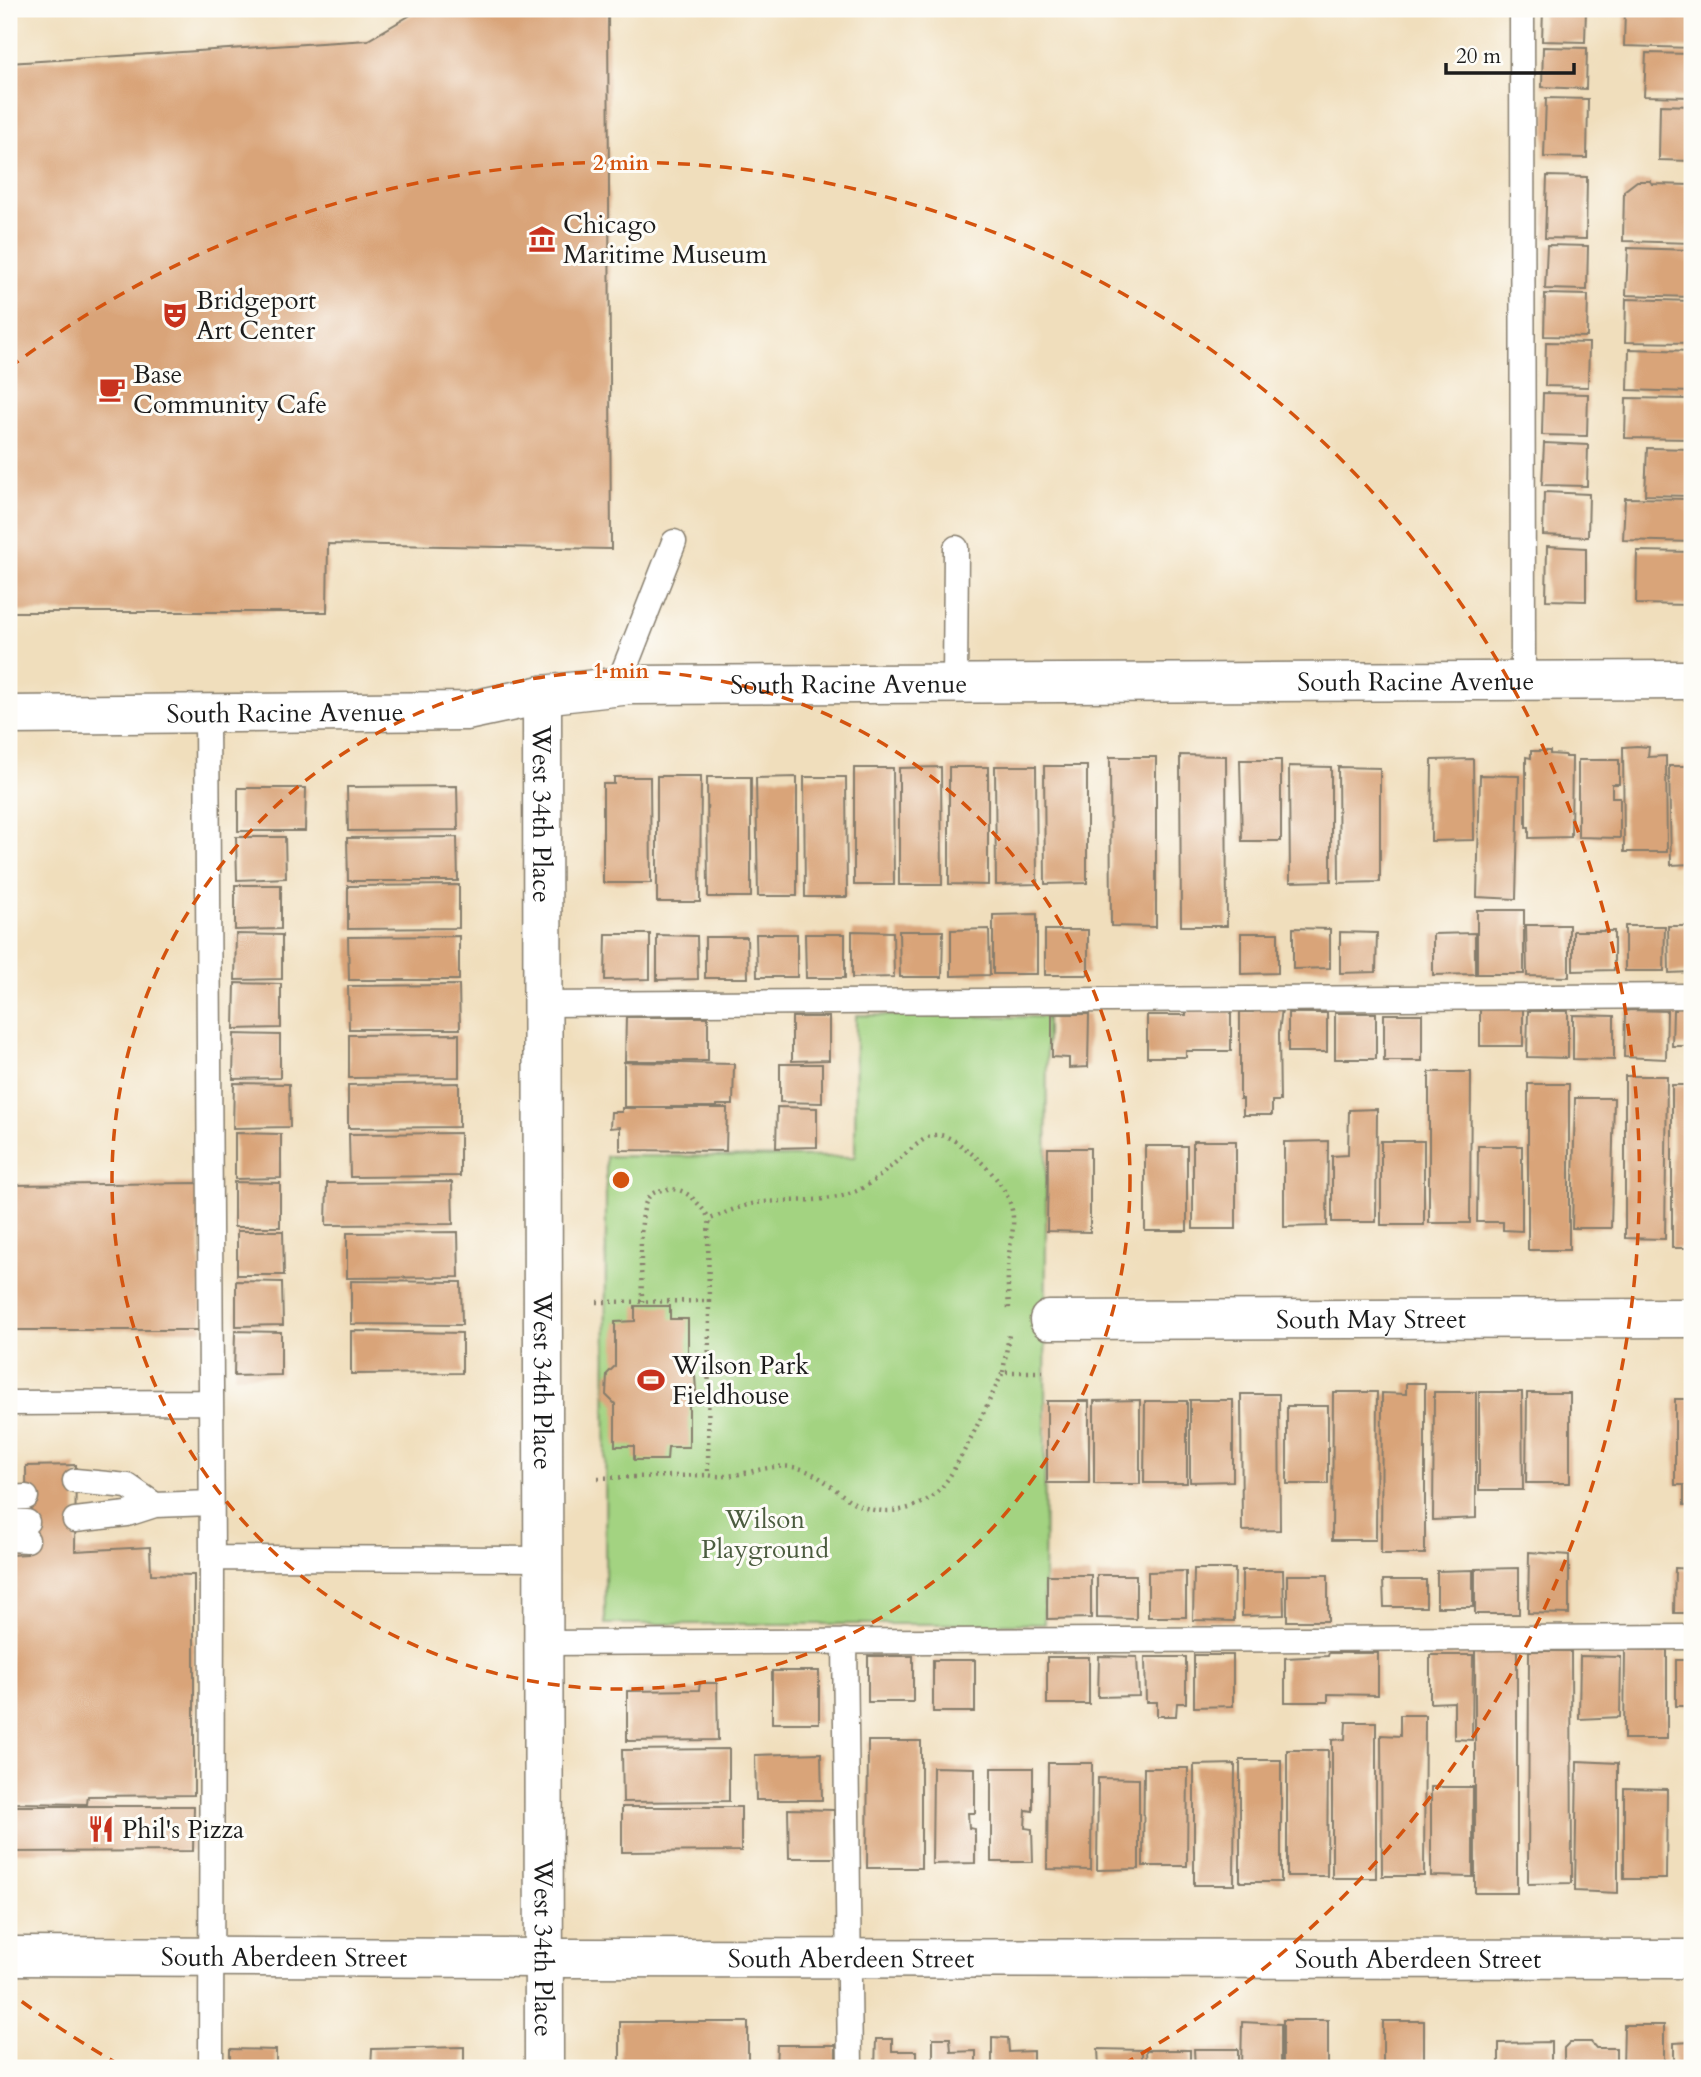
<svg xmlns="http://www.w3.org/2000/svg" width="1701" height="2077" viewBox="0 0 1701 2077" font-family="Cardo,serif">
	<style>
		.green { fill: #a3d381; stroke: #60784e; stroke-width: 2 }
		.building { fill: #d9a479 }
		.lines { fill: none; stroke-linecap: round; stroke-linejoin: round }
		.service-casing { stroke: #867d6c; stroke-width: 27 }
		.minor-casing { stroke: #867d6c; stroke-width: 41 }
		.tertiary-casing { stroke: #867d6c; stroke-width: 41 }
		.path { stroke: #867d6c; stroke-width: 4.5; stroke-dasharray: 2 5; stroke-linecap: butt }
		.service { stroke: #fff; stroke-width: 24 }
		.minor { stroke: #fff; stroke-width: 38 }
		.tertiary { stroke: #fff; stroke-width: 38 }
		.ring { fill: none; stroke: #d4530e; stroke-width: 3.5; stroke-dasharray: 12 9 }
		.labels { text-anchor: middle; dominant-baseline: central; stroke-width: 6; stroke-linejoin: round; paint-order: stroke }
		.poi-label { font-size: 26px; fill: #1c1c1c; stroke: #fdfcf7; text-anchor: start }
		.street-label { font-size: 26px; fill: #1c1c1c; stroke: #fdfcf7 }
		.park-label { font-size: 26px; fill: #4b5c3f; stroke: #fdfcf7 }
		.centre { fill: #d4530e; stroke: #fdfcf7; stroke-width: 3.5 }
		.ring-label { font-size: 21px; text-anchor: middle; font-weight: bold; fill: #d4530e; stroke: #fdfcf7; stroke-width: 6; stroke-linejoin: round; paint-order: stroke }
	</style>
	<rect width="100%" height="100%" fill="#fdfcf7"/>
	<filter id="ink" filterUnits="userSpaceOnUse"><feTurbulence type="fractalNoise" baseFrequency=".0143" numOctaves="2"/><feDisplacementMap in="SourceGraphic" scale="14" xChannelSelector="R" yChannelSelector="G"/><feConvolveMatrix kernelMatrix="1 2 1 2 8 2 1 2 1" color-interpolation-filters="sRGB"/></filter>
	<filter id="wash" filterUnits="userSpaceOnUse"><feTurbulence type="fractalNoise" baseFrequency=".00686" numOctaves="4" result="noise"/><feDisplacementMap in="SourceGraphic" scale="28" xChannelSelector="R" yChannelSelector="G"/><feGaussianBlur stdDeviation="1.57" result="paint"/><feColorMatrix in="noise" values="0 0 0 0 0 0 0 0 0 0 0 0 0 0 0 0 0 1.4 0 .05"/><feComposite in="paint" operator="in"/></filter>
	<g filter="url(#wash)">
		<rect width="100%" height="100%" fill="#f0debc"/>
		<path class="green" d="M856,1015l191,2 -3,607h-439l1,-468 249,1z"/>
		<g id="blocks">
			<path class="building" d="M421,9h187l3,540 -283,-5 -1,68h-318v-549l359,-23z
				M1543,9h43l-1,33 -43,-1z
				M1625,9h67v39l-68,-2z
				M1543,47l44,1 -1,41 -44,-2z
				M1646,53l46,1v43l-48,-1z
				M1546,98l42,1 -1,59 -43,-1z
				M1660,105l32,1v55l-33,-1z
				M1547,176l40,1 -1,62 -41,-1z
				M1637,181h13l2,3 40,1v58l-69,-2 1,-50z
				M1547,245l41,1 -1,44 -42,-1z
				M1628,248l64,2v47l-66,-2z
				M1545,294l43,1 -1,42 -43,-1z
				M1626,299l66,2v42l-67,-1z
				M1546,342l43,1 -1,44 -43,-1z
				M1629,349l63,2v41l-64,-2z
				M1543,393l45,1 -1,42 -45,-1z
				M1626,398l66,1v40l-67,-1z
				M1544,443l44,2 -1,41 -45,-1z
				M1647,448l45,1v47l-47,-1z
				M1544,492l45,2 -1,43 -45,-2z
				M1625,498l67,1v43l-69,-2z
				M1547,546l39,2v53l-40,-1z
				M1637,551l55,1v53l-56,-1z
				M1637,746l12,1 -1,10 18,-1 1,96h-43l-1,-105z
				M1531,751h19v3l15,1v2h7l-1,80 -42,1v-11h-3v-70l5,1z
				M1180,755l46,1 1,170h-46z
				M1110,757h46v170l-45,-1z
				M1473,759l1,81 -43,1 1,-81z
				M1240,760h41v81h-39z
				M1578,760h41v24h-7v13h8v41l-42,-1z
				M995,766h41l1,118 -41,1z
				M1044,766h43v117l-42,1z
				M1289,766l42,1v114l-41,1z
				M1669,766h23v98l-21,1z
				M941,767l1,118h-43v-117z
				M949,767h39v118l-39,-1z
				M1338,767l42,1v114l-41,1z
				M854,768h39l1,117h-40z
				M1480,775l39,1 -3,123 -39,-2z
				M657,776h44l-1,126h-43z
				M614,777h36l1,106h-48v-99h11z
				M707,777h44v120h-43z
				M797,777v119h-39l-2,-118z
				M804,777h42l1,120h-42z
				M457,786l1,44 -110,1 -1,-44z
				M238,788h68l-1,43h-67z
				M236,837h49l1,41 -49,2z
				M457,837l1,44h-110l-1,-43z
				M235,885h46v44l-46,1z
				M459,885v43l-111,1v-43z
				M1477,910h47v64h-47z
				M1037,914v60h-44v-59z
				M1526,925h43v52l-42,-1z
				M1625,926h40l-1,45h-39z
				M1668,926h24v46l-23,1z
				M1293,928l37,1v39l-37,1z
				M989,929l1,46 -39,1v-46z
				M1045,930h43v45h-43z
				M852,931l41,1 1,45 -42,1z
				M899,931h44l-1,46h-42z
				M1573,931h41v39l-41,1z
				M1340,932l37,1 -1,39 -36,1z
				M1241,933h37v40l-37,1z
				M1475,933v41l-42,1v-41z
				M236,934l46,1v44l-47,1z
				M606,934h44v45l-45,1z
				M756,934h41v43h-40z
				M805,934h40v44h-39z
				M657,935l40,1 1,43 -41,1z
				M459,936v44h-110l-1,-43z
				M705,937h42l1,41h-43z
				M235,983l46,1v44l-47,1z
				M459,985l1,44h-111l-1,-43z
				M1480,1006h43v40h-43z
				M1676,1006l16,1v39h-20l1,-36h3z
				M1282,1008l-3,25 1,68h-8v14h-29v-16h-3v-87h13v-3z
				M1631,1010l36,1 -1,48 -42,-2 1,-46z
				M1186,1011h45v40h-45v6h-39v-42h39z
				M1528,1011h40v47l-41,-1z
				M1288,1013h39v39h-39z
				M1335,1013h41v46h-41z
				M1052,1014h37l-1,53 -19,1v-10l-17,-1z
				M1384,1014h38v47h-38z
				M1573,1015l41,1v44l-41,-1z
				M626,1017h82v44h-83z
				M792,1017h37v43l-37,1z
				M234,1034l46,1v43l-47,1z
				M459,1034v43l-110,1v-43z
				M624,1062l110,2 -1,41h-16v2h-93z
				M780,1064h42v39l-42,-1z
				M1429,1072h42l-1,151h-41z
				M1625,1076h42l-2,163 -40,-1z
				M234,1083l55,1 1,43 -57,1z
				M459,1083v44l-111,1v-43z
				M1528,1084h41v166h-41z
				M1672,1085h20v163h-20z
				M1575,1098h39l-3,130h-39z
				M777,1107l40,1v39l-41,1z
				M622,1108h105l-1,43 -106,-1v-23l-10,1 1,-16h11z
				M1377,1109l-1,113h-44v-66l16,-1 1,-45z
				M235,1133l46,1v44l-46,1z
				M460,1133v43l-110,1 -1,-43z
				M1193,1141h43v88h-43z
				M1328,1141l-1,85 -43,1v-85z
				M1381,1141h43v84h-43z
				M1145,1146h42v85h-42z
				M1478,1146h44v85l-19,-1v-8h-26z
				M1048,1148h42v84l-43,-1z
				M234,1182l46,1v44h-46z
				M452,1182l1,42 -127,1 1,-42z
				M198,1183l4,147h-193v-145z
				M237,1231h46l1,44h-47z
				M458,1232l1,45 -112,1v-45z
				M236,1281l46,1 1,43 -47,1z
				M351,1281l110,1 1,43 -111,-1z
				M635,1306h35v13h18v49l7,8 1,15 -7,7v49h-21l-1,13h-33v-14h-19v-42l-9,-9 1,-21 8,-8v-44l20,-1z
				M235,1331l46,1v43l-47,1z
				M351,1331l111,2v40l-111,1z
				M1406,1383h19v171h-44l1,-161 24,1z
				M1333,1392h44l-1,148h-44z
				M1434,1392h42v126l-43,2z
				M1479,1392h43l1,98h-44z
				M1527,1393h43v90h-44z
				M1241,1394h38l1,136 -38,1z
				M1675,1399h17v106h-8v-20h-9z
				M1140,1400v84h-46v-83z
				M1190,1400h43v81l-43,1z
				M1047,1401h42v82h-42z
				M1145,1401h42v82h-43z
				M1287,1406h41v78h-41z
				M76,1465l-1,86 75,-4 1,27 43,1v220l-106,1 -1,8 -78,-1v-248l18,-1 -1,-88z
				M1529,1552l40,3v59l-41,-1z
				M1519,1568v46h-44v-45z
				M1675,1568l17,1v44h-18z
				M1194,1569h41l-1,52 -41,-1z
				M1242,1570h41l1,45 -42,1z
				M1473,1570v37h-36v-36z
				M1186,1571v46h-38v-45z
				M1047,1575h44v43l-44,1z
				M1097,1575h39v44l-39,-1z
				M1287,1575h41v46h-41z
				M1383,1580h43v27h-42z
				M1475,1649l42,1v243h-42z
				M1625,1649l42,1v89h-43z
				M1529,1651h42l1,232 -44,1z
				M1329,1653h49v42l-50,-1v8h-43v-44l43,-2z
				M1194,1655h39v51l-39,1z
				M1430,1655h43l-1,85 -18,-1v-37l-24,1z
				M868,1656h45v46h-45z
				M1099,1656l38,1 2,39 -41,1z
				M1580,1656l41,1 -1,60 -41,2z
				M1047,1657h42v47h-42z
				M1145,1657h41v46h-9l-1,13h-19v-14h-11z
				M933,1660h42v52h-42z
				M1676,1660h16v46h-16z
				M772,1671h47v52h-47z
				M700,1683h17l1,57 -91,1v-50l72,-1z
				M1400,1715h25l-1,161h-42l-1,-141 19,1z
				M1346,1722h30v156h-44v-138l13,-1z
				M868,1741h53v127h-54z
				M729,1749v52l-106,1 -1,-52z
				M1287,1750h41l-1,126h-40z
				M821,1753l1,47h-66l-1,-45z
				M1240,1760h41v122h-41z
				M1577,1761l41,2v130l-43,-2z
				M1048,1763h44l-1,107 -44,-1z
				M1235,1764l-1,121h-40v-120z
				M933,1767l42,1v45h-7l1,15 6,1v34l-43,1z
				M991,1768h42v43l-7,-1 -1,18 7,1 1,33h-42z
				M1144,1768h44l-1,98h-44z
				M1098,1778l41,1v90l-42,1z
				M1431,1787h42v90l-42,-1z
				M1624,1788l43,1 -1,90h-42z
				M9,1806h185l-1,45 -184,1z
				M622,1807h119v44l-119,1z
				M788,1809l46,1 1,48h-46z
				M1283,2020h45v48h-45z
				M1383,2021h41v47h-41z
				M620,2022h128v46h-128z
				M1242,2022l39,2v44h-40z
				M1624,2025h40v43h-41z
				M992,2037l16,1 1,14 24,-1v17h-41z
				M933,2038h17l1,14 25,-1v17h-43z
				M876,2039h16v12h25v17h-42z
				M1551,2042v26h-52v-25z
				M1570,2042h21l5,6h20v20h-52v-20z
				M1692,2042v26h-18v-25z
				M777,2045h59v23h-60z
				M464,2047v18l-8,1v2h-85l1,-19z
				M230,2049l46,1v18h-46z
				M1098,2049l44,1v18h-43z
				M1194,2049h44v19h-43z
				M1146,2050h44v18h-43z"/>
		</g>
	</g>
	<g filter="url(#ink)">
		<use href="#blocks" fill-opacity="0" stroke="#867d6c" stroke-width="2"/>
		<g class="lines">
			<defs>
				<path id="service" d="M1522,9l1,672
					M955,683l1,-135
					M618,685l56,-143
					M207,714l5,844 -1,510
					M543,1004l1149,-8
					M9,1403l200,-1
					M75,1481l53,5 27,19
					M9,1498l17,-1
					M75,1520l52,-6 28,-9 56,-2
					M9,1522h18
					M9,1539l18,1
					M212,1558l332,1
					M845,1641l5,427
					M543,1643l1149,-6"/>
				<g id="minor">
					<path id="s1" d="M542,695l2,1373"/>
					<path id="s2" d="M1049,1320l643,-2"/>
					<path id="s3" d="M9,1956l535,2 1148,1"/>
				</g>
				<g id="tertiary">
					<path id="s4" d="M9,715l458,-4 75,-16 89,-10 1061,-5"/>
				</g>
			</defs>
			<use href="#service" class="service-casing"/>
			<use href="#minor" class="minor-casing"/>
			<use href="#tertiary" class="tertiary-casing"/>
			<path class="path" d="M709,1301l-1,-69 2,-13c15,-6 30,-13 46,-16 28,-4 62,0 90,-8 33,-10 53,-41 82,-58 12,-6 25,2 34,9 22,16 50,44 51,72 1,12 -3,25 -4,37 -2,18 -1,36 0,54
				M597,1302l112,-1 -1,174
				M642,1302c0,-23 -5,-87 6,-104 4,-6 12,-8 20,-9 20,-1 31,15 42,30
				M1003,1372l6,-37
				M598,1478l110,-3c31,6 59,-14 90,-7 28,7 44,33 68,40 23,7 52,2 70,-15 12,-11 19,-26 27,-40 14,-26 27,-54 40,-81h45"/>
			<use href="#service" class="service"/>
			<use href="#minor" class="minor"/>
			<use href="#tertiary" class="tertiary"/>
		</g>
	</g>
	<g class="ring">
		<circle cx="621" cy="1180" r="509"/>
		<path d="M120 2065A1017 1017 0 0 1 9 1992M9 368A1017 1017 0 1 1 1122 2065"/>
	</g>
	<defs>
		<symbol id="museum-bare" viewBox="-9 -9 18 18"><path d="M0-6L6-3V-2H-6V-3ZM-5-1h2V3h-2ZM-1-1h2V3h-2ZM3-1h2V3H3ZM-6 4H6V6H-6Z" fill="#c8321e" stroke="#fdfcf7" stroke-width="2.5" paint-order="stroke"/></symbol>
		<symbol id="theatre-bare" viewBox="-9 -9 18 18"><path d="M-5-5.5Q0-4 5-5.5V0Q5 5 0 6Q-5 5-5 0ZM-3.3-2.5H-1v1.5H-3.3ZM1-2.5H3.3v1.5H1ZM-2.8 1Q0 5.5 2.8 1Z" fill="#c8321e" stroke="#fdfcf7" stroke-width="2.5" paint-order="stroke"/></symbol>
		<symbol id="cafe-bare" viewBox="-9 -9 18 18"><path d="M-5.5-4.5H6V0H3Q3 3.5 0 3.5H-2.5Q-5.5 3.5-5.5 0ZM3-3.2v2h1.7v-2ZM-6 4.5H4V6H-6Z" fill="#c8321e" stroke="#fdfcf7" stroke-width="2.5" paint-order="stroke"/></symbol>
		<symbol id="stadium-bare" viewBox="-9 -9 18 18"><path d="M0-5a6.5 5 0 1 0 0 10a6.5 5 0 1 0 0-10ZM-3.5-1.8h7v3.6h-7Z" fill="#c8321e" stroke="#fdfcf7" stroke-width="2.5" paint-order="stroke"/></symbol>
		<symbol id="restaurant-bare" viewBox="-9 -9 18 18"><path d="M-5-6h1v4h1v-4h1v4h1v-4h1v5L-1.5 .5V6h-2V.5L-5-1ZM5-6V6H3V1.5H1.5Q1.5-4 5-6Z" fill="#c8321e" stroke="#fdfcf7" stroke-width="2.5" paint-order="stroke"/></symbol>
	</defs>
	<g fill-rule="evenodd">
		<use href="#museum-bare" x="523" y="220" width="38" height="38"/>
		<use href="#theatre-bare" x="156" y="296" width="38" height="38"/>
		<use href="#cafe-bare" x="93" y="370" width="38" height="38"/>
		<use href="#stadium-bare" x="632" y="1361" width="38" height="38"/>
		<use href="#restaurant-bare" x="82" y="1810" width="38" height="38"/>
	</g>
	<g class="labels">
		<g class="poi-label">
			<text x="563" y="224">Chicago<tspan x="563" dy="30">Maritime Museum</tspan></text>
			<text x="196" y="300">Bridgeport<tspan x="196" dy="30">Art Center</tspan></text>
			<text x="133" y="374">Base<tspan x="133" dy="30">Community Cafe</tspan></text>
			<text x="672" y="1365">Wilson Park<tspan x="672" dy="30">Fieldhouse</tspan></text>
			<text x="122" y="1829">Phil's Pizza</text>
		</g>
		<g class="street-label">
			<text stroke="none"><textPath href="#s4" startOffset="1409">South Racine Avenue</textPath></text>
			<text stroke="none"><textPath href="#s4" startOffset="842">South Racine Avenue</textPath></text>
			<text stroke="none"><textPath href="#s4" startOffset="276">South Racine Avenue</textPath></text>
			<text stroke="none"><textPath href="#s1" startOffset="119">West 34th Place</textPath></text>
			<text stroke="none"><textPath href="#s2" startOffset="322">South May Street</textPath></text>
			<text stroke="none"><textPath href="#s1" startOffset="686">West 34th Place</textPath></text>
			<text stroke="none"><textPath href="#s1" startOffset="1253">West 34th Place</textPath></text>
			<text stroke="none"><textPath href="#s3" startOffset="275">South Aberdeen Street</textPath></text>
			<text stroke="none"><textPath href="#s3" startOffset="842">South Aberdeen Street</textPath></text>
			<text stroke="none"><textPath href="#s3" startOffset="1409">South Aberdeen Street</textPath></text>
		</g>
		<g class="park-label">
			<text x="765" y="1519">Wilson<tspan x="765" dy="30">Playground</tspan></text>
		</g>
	</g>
	<circle cx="621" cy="1180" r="10" class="centre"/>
	<g class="ring-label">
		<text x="621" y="170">2 min</text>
		<text x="621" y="678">1 min</text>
	</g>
	<rect width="1701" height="2077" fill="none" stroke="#fdfcf7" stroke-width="35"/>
	<path d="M1446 63v10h128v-10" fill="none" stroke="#1c1c1c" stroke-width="3.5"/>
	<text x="1456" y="63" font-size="21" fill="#1c1c1c" stroke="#fdfcf7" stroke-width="5" paint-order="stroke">20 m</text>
</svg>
